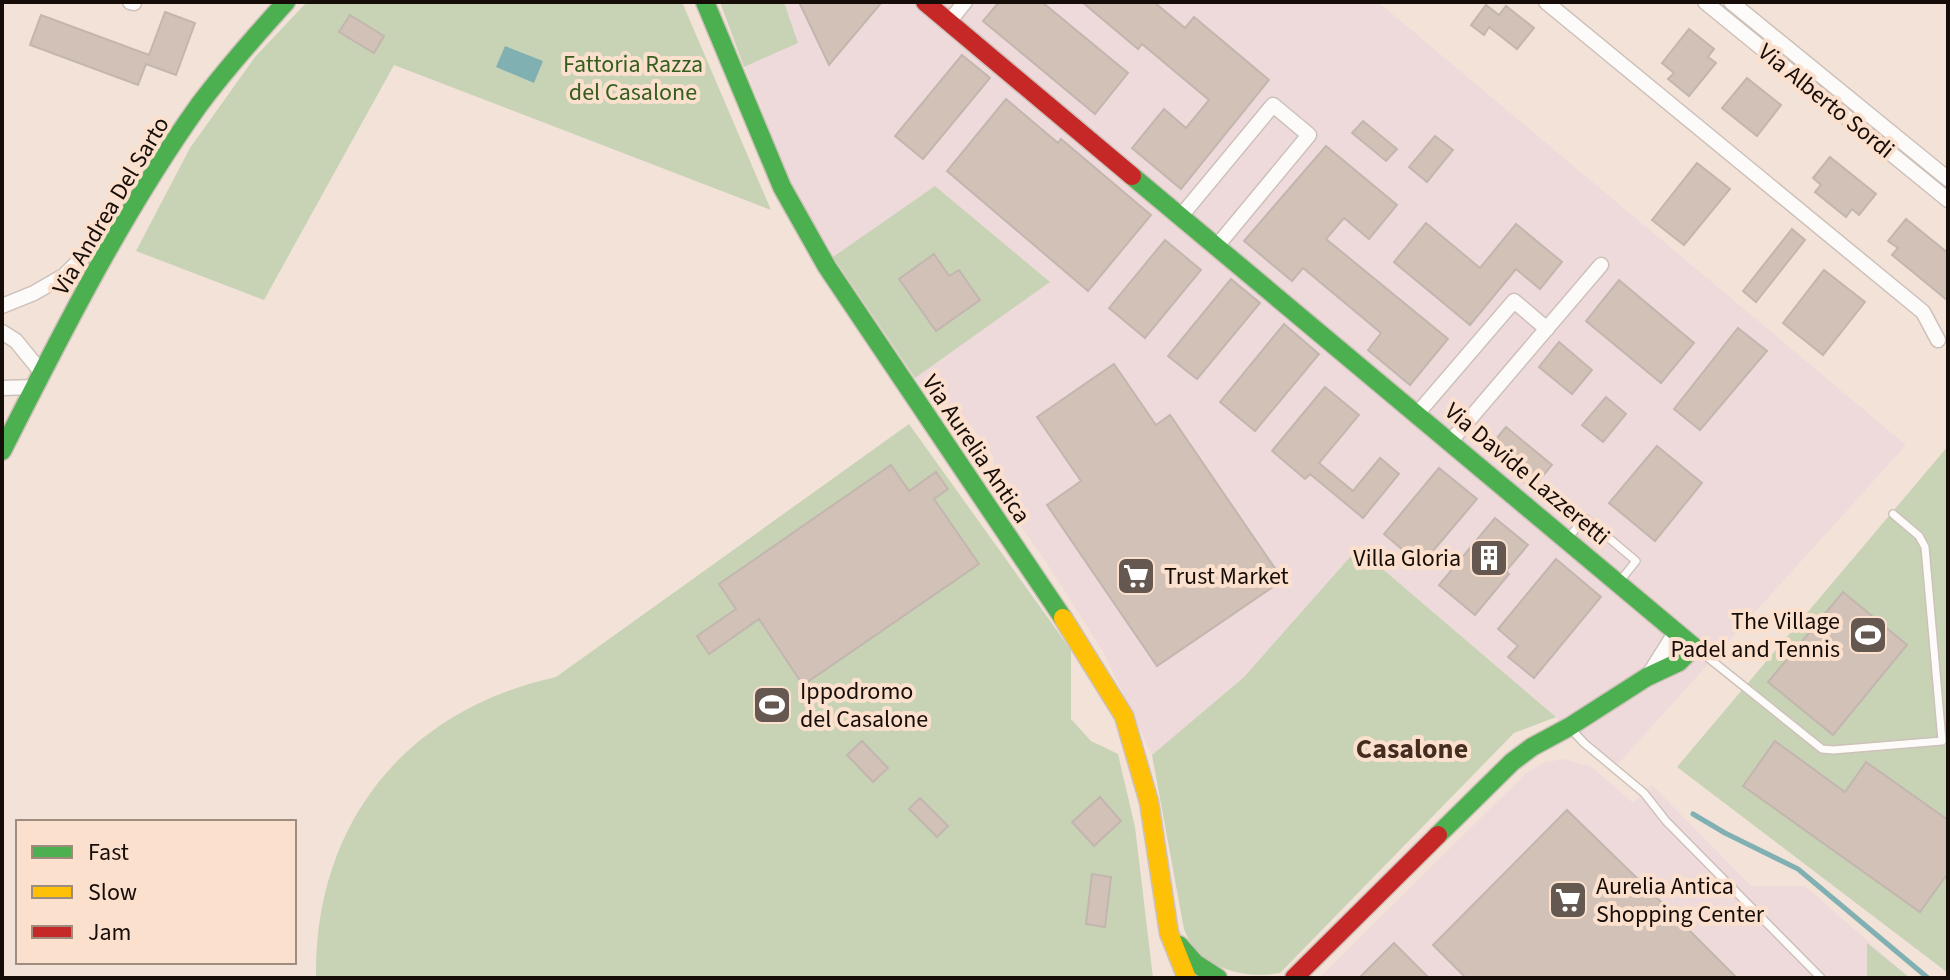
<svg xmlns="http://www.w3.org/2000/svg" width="1950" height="980" viewBox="0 0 1950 980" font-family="'Source Sans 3',sans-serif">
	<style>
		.commercial { fill: #efdadb }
		.green { fill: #c8d3b5 }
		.water { fill: #81b0b3 }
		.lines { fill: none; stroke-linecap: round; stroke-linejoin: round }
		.stream { stroke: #81b0b3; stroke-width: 5 }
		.building { fill: #d2c1b6; stroke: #c2b6af; stroke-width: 2 }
		.lane-casing { stroke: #cdc1b9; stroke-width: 10 }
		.street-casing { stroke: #cdc1b9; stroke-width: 17 }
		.fast-casing { stroke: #cdc1b9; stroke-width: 21 }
		.slow-casing { stroke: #cdc1b9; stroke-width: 21 }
		.jam-casing { stroke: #cdc1b9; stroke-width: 21 }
		.lane { stroke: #fdfbf9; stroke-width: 7 }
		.street { stroke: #fdfbf9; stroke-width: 14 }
		.fast { stroke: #4caf50; stroke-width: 18 }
		.slow { stroke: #ffc107; stroke-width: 18 }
		.jam { stroke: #c62828; stroke-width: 18 }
		.labels { text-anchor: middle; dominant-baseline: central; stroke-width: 8; stroke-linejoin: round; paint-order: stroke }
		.park-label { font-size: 24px; fill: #345e1e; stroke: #fce0ce }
		.street-label { font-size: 24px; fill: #170d08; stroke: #fce0ce }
		.poi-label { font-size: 24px; fill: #170d08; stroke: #fce0ce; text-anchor: start }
		.quarter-label { font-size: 28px; font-weight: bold; fill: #422d1f; stroke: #fce0ce }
	</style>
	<rect width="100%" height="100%" fill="#f2e2d8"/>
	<path class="commercial" d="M720,2h658l528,443 -288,319 -62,-47 -198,-169 -114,129 -92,78 -48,-102 -58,-91 -54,-76 2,-29 -32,-43 -27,-7 -124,-185 -22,-43z
		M1563,759l29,8 41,36 19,-18 99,101h54l105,92h-591l207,-205 17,-10z"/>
	<path class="green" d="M307,2h375l89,208 -377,-145 -130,235 -128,-49 54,-103 65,-91z
		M720,2h64l14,41 -54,24z
		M935,186l115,96 -135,96 -82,-121z
		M909,424l162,226v69l20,22 27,13 17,73 18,151h-837c-2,-154 89,-268 240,-301z
		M1948,446v527l-271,-206z
		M1358,548l198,169 -42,16 -234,240c-38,7 -83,-6 -96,-44l-32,-174 92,-78z
		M1867,943l43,35h-43z"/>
	<path class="water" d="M505,46l38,15 -9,22 -38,-16z"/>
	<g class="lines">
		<path class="stream" d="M1693,814l32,19 73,36 130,109"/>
	</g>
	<path class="building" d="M799,2h83l-53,63z
		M999,2h43l86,71 -33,41 -112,-93z
		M1082,2h72l31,26 9,-11 75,63 -88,109 -49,-41 32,-39 22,19 23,-28 -67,-56 -4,5z
		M1486,5l13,10 7,-9 28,22 -17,21 -28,-22 -5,8 -13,-10z
		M165,12l30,11 -19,52 -30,-11 -8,21 -108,-40 11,-30 108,40z
		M350,15l34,21 -10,17 -35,-21z
		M1689,29l25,20 -6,8 8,6 -27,33 -21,-17 6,-6 -12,-10z
		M962,55l28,23 -67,81 -28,-23z
		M1747,78l34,27 -24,31 -35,-28z
		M1006,99l52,44 3,-4 90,76 -63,76 -141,-120z
		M1363,121l34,28 -11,12 -34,-28z
		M1435,136l18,14 -26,32 -18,-15z
		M1326,146l71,59 -28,34 -25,-21 -18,21 122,100 -38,46 -42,-35 13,-17 -78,-65 -11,13 -48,-40z
		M1830,157l46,37 -17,21 -7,-6 -6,8 -31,-25 6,-7 -8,-7z
		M1697,163l33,26 -46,56 -32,-25z
		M1906,219l42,34v48l-56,-46 6,-7 -10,-7z
		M1426,223l54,45 36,-44 46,38 -22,27 -24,-20 -46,56 -76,-63z
		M1792,229l13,11 -49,62 -13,-11z
		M1165,240l36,30 -56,68 -36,-30z
		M934,254l15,22 10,-6 21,30 -44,31 -37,-52z
		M1824,270l41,32 -42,53 -40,-32z
		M1231,279l29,24 -63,76 -29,-23z
		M1619,280l75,63 -33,40 -75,-62z
		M1284,324l35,30 -64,77 -35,-29z
		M1738,328l29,23 -67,79 -26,-21z
		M1559,342l33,28 -20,24 -33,-27z
		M1114,364l42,61 14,-10 113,165 -126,86 -110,-161 34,-24 -44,-64z
		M1325,387l34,28 -40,48 34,28 27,-33 19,16 -36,44 -53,-44 -5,5 -33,-28z
		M1606,397l20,17 -23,28 -21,-17z
		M1506,427l46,38 -20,24 -46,-38z
		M1657,446l45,37 -47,58 -46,-38z
		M891,465l18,26 27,-19 12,17 -14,10 45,65 -176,121 -44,-66 -50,35 -12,-18 39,-27 -17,-25z
		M1439,468l38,31 -56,66 -37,-31z
		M1495,518l33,27 -22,26 3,3 -34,41 -36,-30z
		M1556,559l45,38 -67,81 -26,-21 10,-11 -20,-17z
		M1843,592l64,53 -74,90 -65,-53z
		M862,741l26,27 -15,14 -26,-27z
		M1775,741l70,51 21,-30 82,58v53l-28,39 -177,-126z
		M1100,797l21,24 -27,25 -22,-24z
		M920,798l28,28 -11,11 -28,-28z
		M1567,810l77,75 93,93h-271l-33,-33z
		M1092,874l19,3 -6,50 -19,-3z
		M1394,943l35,35h-70z"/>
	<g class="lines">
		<defs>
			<path id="lane" d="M1568,538l17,-20 51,43 -16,20
				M1696,648l126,101 11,1 109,-9 -17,-194 -6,-11 -26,-22
				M1571,729l13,14 60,50 22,28 155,157"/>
			<path id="street" d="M130,2l4,1
				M1546,2l377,310 15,28
				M1705,2l243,198
				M1731,2l217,177
				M949,22l16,-20
				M1181,216l92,-111 36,30 -92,111
				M2,306l32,-13 31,-18 50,-51
				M2,332l14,9 26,32
				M2,388l33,-1
				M1417,414l97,-113 33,28
				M1450,442l151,-177
				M1648,676l27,-43"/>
			<path id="fast" d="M705,2l77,185 45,80 236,351
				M1132,176l562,471 -15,15 -32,15 -78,50 -37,20 -20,15 -74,73
				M2,451c60,-118 120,-238 197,-346 27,-36 57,-70 87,-103
				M1179,945l16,18 23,15"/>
			<path id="slow" d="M1063,618l61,98 25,86 20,131 18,45"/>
			<path id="jam" d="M925,2l207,174
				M1294,978l144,-143"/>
		</defs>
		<use href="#lane" class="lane-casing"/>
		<use href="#street" class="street-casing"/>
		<use href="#fast" class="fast-casing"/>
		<use href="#slow" class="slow-casing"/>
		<use href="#jam" class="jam-casing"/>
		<use href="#lane" class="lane"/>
		<use href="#street" class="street"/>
		<use href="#fast" class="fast"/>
		<use href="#slow" class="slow"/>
		<use href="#jam" class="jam"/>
	</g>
	<defs>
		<symbol id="building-square" viewBox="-11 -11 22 22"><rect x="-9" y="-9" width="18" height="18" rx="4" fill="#645851" stroke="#fce0ce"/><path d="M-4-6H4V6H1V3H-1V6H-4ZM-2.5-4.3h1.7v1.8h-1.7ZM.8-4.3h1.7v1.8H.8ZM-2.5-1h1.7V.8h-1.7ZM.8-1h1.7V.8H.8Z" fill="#fff"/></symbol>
		<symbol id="supermarket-square" viewBox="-11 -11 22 22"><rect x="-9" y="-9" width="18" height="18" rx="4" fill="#645851" stroke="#fce0ce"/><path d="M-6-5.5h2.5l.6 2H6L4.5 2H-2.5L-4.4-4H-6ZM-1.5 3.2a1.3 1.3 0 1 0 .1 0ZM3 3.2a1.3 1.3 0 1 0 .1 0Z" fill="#fff"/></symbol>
		<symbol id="stadium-square" viewBox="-11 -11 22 22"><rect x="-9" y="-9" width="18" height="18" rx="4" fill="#645851" stroke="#fce0ce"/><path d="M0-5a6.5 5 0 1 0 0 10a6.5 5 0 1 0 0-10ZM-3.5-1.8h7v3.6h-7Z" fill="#fff"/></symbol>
	</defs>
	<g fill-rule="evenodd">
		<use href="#building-square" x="1467" y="536" width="44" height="44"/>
		<use href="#supermarket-square" x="1114" y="554" width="44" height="44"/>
		<use href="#stadium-square" x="1846" y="613" width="44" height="44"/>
		<use href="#stadium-square" x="750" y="683" width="44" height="44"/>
		<use href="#supermarket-square" x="1546" y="878" width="44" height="44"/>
	</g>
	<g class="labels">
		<g class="park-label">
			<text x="633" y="64">Fattoria Razza<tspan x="633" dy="28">del Casalone</tspan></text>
		</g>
		<g class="street-label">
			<text transform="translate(1826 101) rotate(39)">Via Alberto Sordi</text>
			<text transform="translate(111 206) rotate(-59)">Via Andrea Del Sarto</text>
			<text transform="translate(976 449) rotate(56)">Via Aurelia Antica</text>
			<text transform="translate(1527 474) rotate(40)">Via Davide Lazzeretti</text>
		</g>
		<g class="poi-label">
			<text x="1461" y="558" text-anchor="end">Villa Gloria</text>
			<text x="1164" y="576">Trust Market</text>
			<text x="1840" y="621" text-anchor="end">The Village<tspan x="1840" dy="28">Padel and Tennis</tspan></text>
			<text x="800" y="691">Ippodromo<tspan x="800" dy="28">del Casalone</tspan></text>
			<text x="1596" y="886">Aurelia Antica<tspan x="1596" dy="28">Shopping Center</tspan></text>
		</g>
		<g class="quarter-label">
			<text x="1412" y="749">Casalone</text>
		</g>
	</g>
	<rect width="1950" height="980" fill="none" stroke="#170d08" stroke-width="8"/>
	<rect x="16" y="820" width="280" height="144" fill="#fce0ce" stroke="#a08c7f" stroke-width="2"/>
	<rect x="32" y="846" width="40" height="12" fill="#4caf50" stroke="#a08c7f" stroke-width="2"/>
	<text x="88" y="860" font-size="24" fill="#170d08">Fast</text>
	<rect x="32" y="886" width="40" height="12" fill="#ffc107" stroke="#a08c7f" stroke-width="2"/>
	<text x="88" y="900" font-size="24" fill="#170d08">Slow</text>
	<rect x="32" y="926" width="40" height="12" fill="#c62828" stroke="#a08c7f" stroke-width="2"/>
	<text x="88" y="940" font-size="24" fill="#170d08">Jam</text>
</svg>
